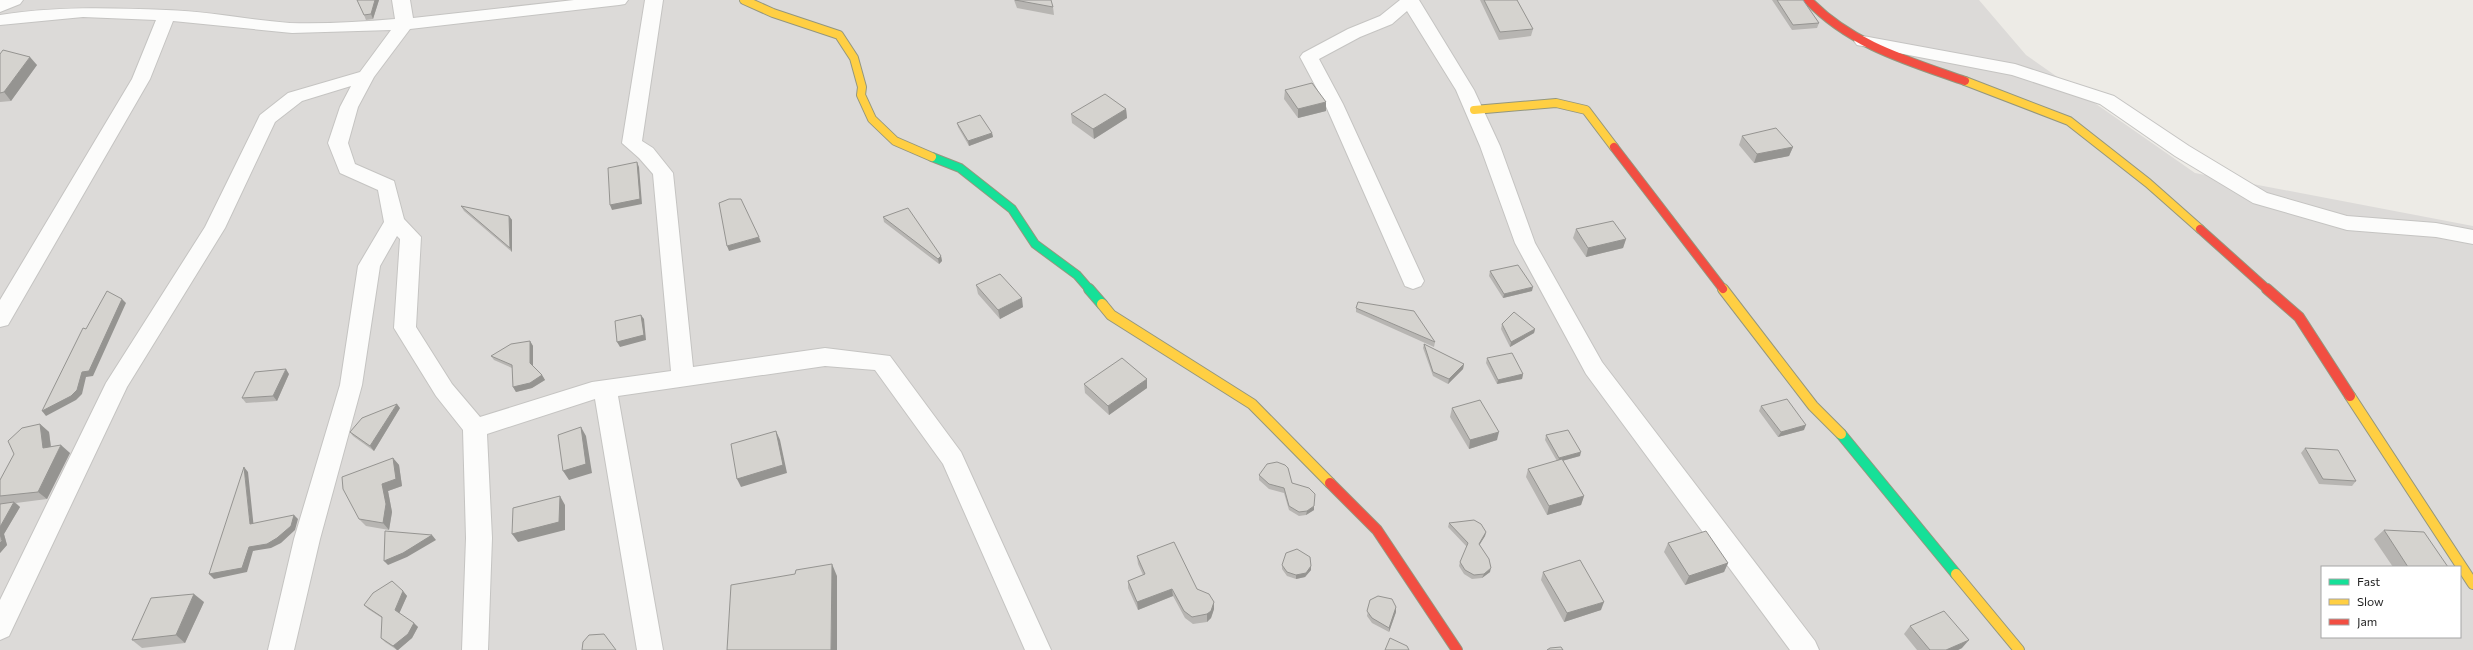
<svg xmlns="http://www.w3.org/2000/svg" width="2473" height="650" viewBox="0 0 2473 650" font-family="Commissioner,sans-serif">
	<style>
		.residential { fill: #dcdad8; fill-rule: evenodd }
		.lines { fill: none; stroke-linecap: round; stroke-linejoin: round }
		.street-casing { stroke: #c5c4c2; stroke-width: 2 }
		.fast-far1-casing { stroke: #94977e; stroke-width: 10 }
		.fast-casing { stroke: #94977e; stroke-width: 12 }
		.slow-far1-casing { stroke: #94977e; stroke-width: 10 }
		.slow-casing { stroke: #94977e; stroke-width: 12 }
		.jam-far1-casing { stroke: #94977e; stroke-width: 10 }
		.jam-casing { stroke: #94977e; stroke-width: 12 }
		.street { fill: #fcfcfb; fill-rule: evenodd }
		.fast-far1 { stroke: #16e098; stroke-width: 8 }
		.fast { stroke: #16e098; stroke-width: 10 }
		.slow-far1 { stroke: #ffcf43; stroke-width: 8 }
		.slow { stroke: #ffcf43; stroke-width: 10 }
		.jam-far1 { stroke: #f24e42; stroke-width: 8 }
		.jam { stroke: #f24e42; stroke-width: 10 }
		.wall { fill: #b7b5b2 }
		.shaded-wall { fill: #959491 }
		.building { fill: #d5d3cf; stroke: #959491 }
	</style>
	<rect width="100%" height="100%" fill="#edebe6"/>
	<path class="residential" d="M0,0h1979l47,55 169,118 278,53v424h-2473zM2322,567h138v70h-138z"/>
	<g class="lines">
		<defs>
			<path id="street" d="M0,0h23l-3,4 -20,8z
				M392,0h18l3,18 161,-18h54l-3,4 -6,1 -209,24 -36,48 -16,30 -10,36 7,21 39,17 10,38 17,18 -5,90 36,57 28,33 112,-35 79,-11 -18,-197 -14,-16 -17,-15 23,-143h18l-21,141 11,7 20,25 20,194 132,-19 65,8 71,96 90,198h-26l-82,-186 -68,-94 -50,-4 -207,30 45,254h-26l-42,-251 -108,35 5,104 -4,112h-26l4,-112 -3,-108 -27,-34 -42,-68 6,-89 -3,-3 -17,30 -18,119 -42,154 -26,111h-26l26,-111 46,-154 18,-119 26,-44 -6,-32 -38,-17 -12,-30 12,-36 11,-21 -49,15 -27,21 -50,106 -98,159 -118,249 -9,4v-40l106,-217 99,-156 55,-112 28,-22 72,-21 31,-42 -99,3 -119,-12 -23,58 -142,246 -8,2v-27l132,-221 24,-59 -73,-3 -83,8v-10c56,-9 110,-7 166,-5 41,1 82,10 124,13 35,1 70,-1 105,-4z
				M1400,0h19l55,90 26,56 35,97 67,119 213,279 4,9h-29l-204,-276 -71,-131 -35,-97 -24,-56 -49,-79 -15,13 -32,13 -41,22 24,45 81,177 -3,5 -8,3 -8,-3 -80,-182 -25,-47 3,-4 45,-24 32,-13z
				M1863,36l152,28 99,32 75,50 78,47 80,23 89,7 37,7v14l-37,-7 -89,-7 -94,-27 -78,-47 -75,-52 -88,-29 -155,-30 -3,-4 3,-4z"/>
			<path id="fast-far1" d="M932,157l28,11 52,41 23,35 42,31 13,15"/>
			<path id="fast" d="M1089,289l13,15
				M1841,434l115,140"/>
			<path id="slow-far1" d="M744,0l29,13 66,22 15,23 8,29 -1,8 11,24 23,22 37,16
				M1965,81l104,40 79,62 52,46
				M1474,110l82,-7 30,7 28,37"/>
			<path id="slow" d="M1723,289l90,117 28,28
				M1102,304l9,11 141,89 78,79
				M2350,396l123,188
				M1956,574l63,76"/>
			<path id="jam-far1" d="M1808,0c43,45 100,61 157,81
				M1614,147l109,142
				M2200,229l68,61"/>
			<path id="jam" d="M2267,289l32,28 51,79
				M1330,483l47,47 80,120"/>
		</defs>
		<use href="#street" class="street-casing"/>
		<use href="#fast-far1" class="fast-far1-casing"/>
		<use href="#fast" class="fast-casing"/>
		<use href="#slow-far1" class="slow-far1-casing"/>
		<use href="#slow" class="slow-casing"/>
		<use href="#jam-far1" class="jam-far1-casing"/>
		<use href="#jam" class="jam-casing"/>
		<use href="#street" class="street"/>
		<use href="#fast-far1" class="fast-far1"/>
		<use href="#fast" class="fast"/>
		<use href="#slow-far1" class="slow-far1"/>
		<use href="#slow" class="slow"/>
		<use href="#jam-far1" class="jam-far1"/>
		<use href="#jam" class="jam"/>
	</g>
	<path class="wall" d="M357,0h22l-6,19 -7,1 -2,-5z
		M1014,0h37l2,7 1,8 -37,-7z
		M1480,0h37l16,29 -2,7 -32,4z
		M1772,0h31l16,23 -2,5 -25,2z
		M0,54l37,11 -26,36 -11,1z
		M1285,90l41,21 -28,7 -14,-19z
		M1126,109l1,9 -33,21 -22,-16 -1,-9z
		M957,123l35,10 1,4 -24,9 -11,-19z
		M1742,136l51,11 -4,9 -35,7 -15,-18z
		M461,206l48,10 3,4v32l-48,-41z
		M883,217l58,39 1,5 -3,3 -55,-42z
		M1576,229l50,10 -3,9 -37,9 -13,-19z
		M1490,271l42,20 -29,7 -14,-22z
		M976,285l47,22 -23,12 -22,-25z
		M1356,308l79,34 -1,5 -78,-35z
		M1502,324l33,5 -1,4 -24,14 -9,-18z
		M530,341l3,5v20l9,9 3,5 -13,8 -16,4 -3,-5 -1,-19 -18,-8 -3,-4z
		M1424,344l40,20 -1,5 -15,15 -15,-8 -10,-28z
		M1487,358l36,16 -1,5 -25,5 -11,-21z
		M289,374l-12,27 -31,2 -4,-5z
		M1084,384l63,4 -38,27 -24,-22z
		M1761,406l43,24 -26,7 -19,-26z
		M400,408l-26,43 -21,-15 -3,-4z
		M1452,408l45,32 -28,9 -19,-32z
		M40,424l9,8 2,15 19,6 -23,46 -31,4 4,4 -16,27 3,11 -7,8v-73z
		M1546,435l34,21 -18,5 22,35 -3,9 -34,10 -21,-38 2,-8 29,-8 -12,-21z
		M2305,448l51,33 -4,5 -33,-2 -18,-31z
		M393,458l6,7 3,21 -14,5 4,21 -3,18 -23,-4 -7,-7z
		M1259,475l33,8 22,27 -8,5 -7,1 -10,-6 -5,-17 -15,-4 -10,-9z
		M1449,523l37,9 -1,4 -6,9 11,27 -8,6 -10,1 -8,-5 -5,-8 1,-4 7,-15 -19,-20z
		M2384,530l64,37h-55l-19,-28z
		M1668,543l60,20 -4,9 -39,13 -21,-33z
		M1137,556l60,33 17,13v7l-3,9 -4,4 -14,2 -8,-6 -12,-22 -35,14 -10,-22v-7l15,-6 -5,-11z
		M1282,565l29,1v4l-6,7 -9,2 -9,-3 -5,-7z
		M1543,572l58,38 -37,12 -23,-42z
		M403,591l4,5 -8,17 19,14 -6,11 -14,12h-1l-12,-8 -4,-4 1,-20 -14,-9 -4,-4z
		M1370,600l26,7v5l-7,20 -17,-9 -5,-7z
		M204,602l-19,41 -43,5 -10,-8z
		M1910,626l52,22 -4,2h-41l-13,-16z"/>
	<path class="shaded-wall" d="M375,0h4l-6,19 -2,-5z
		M30,57l7,8 -26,36 -7,-9z
		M1326,102v9l-28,7v-9z
		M1126,109l1,9 -33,21 -1,-10z
		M992,133l1,4 -24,9 -1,-5z
		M1793,147l-4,9 -35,7 3,-9z
		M637,162l2,5 3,37 -30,6 -2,-5z
		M509,216l3,4v32l-2,-4z
		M759,237l2,5 -32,9 -2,-5z
		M1626,239l-3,9 -37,9 2,-9z
		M941,256l1,5 -3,3 -1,-5z
		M1533,287l-1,4 -29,7 1,-4z
		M1022,298l1,9 -23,12 -2,-9z
		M122,299l4,4 -33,73 -7,1 -4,17 -6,6 -30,16 -4,-5 40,-39z
		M641,315l3,4 2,21 -26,7 -3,-5z
		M1535,329l-1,4 -24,14 1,-5z
		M530,341l3,5v22l-3,-5z
		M1464,364l-1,5 -15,15 1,-5z
		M286,369l3,5 -12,27 -4,-5z
		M1523,374l-1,5 -25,5 1,-4z
		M542,375l3,5 -13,8 -16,4 -3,-5z
		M1147,379v9l-38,27 -1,-9z
		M397,404l3,4 -26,43 -4,-5z
		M40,424l9,8 3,24 -9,-8z
		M1806,425l-2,5 -26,7 3,-5z
		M581,427l5,9 6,37 -23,7 -6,-9z
		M776,431l4,9 7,33 -46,14 -4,-8z
		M1499,432l-2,8 -28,9 1,-9z
		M61,445l9,8 -23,46 -9,-7z
		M1581,452l-1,4 -22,6 1,-4z
		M393,458l6,7 3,21 -14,5 4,21 -3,18 -6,-7 -1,-39z
		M244,467l4,5 6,57 -4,-5z
		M560,496l5,9v25l-47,12 -6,-8z
		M1584,496l-3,9 -34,10 2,-9z
		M14,502l6,5 -16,27 3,11 -7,8v-26z
		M1314,506v4l-8,5 1,-4z
		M294,515l4,4 -3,11 -14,13 -10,5 -18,3 -6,21 -33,7 -5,-5z
		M1486,532l-1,4 -8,13 2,-5z
		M432,535l4,5 -29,17 -19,8 -4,-4z
		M1728,563l-4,9 -39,13 4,-9z
		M832,564l5,12v74h-6z
		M1311,566v4l-6,7 -9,2v-4z
		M1491,568l-1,4 -8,6 2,-4z
		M1172,589l1,7 -35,14 -1,-8z
		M403,591l4,5 -8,18 -4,-4z
		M194,594l10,8 -19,41 -9,-8z
		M1214,602v7l-3,9 -4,4v-8z
		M1604,602l-3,8 -37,12 3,-9z
		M1396,607v5l-7,20v-4z
		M414,623l4,4 -6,11 -14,12h-1l-4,-4z
		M1969,640l-7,8 -4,2h-12z"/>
	<path class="building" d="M357,0h18l-4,14 -7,1z
		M1015,0h36l2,7z
		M1484,0h33l16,29 -33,3z
		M1777,0h26l16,23 -26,2z
		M3,50l27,7 -26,35 -4,1v-39z
		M1312,83l14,19 -28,7 -13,-19z
		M1105,94l21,15 -33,20 -22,-15z
		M980,115l12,18 -24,8 -11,-18z
		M1776,128l17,19 -36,7 -15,-18z
		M637,162l3,37 -30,6 -2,-37z
		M729,199h12l18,38 -32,9 -8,-43z
		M461,206l48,10 1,32z
		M908,208l33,48 -3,3 -55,-42z
		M1613,221l13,18 -38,9 -12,-19z
		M1518,265l15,22 -29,7 -14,-23z
		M1000,274l22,24 -24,12 -22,-25z
		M107,291l15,8 -33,72 -7,1 -5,18 -6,6 -29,15 41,-83 3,1z
		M1358,302l56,9 21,31 -79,-34z
		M1514,312l21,17 -24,13 -9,-18z
		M641,315l3,20 -27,7 -2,-21z
		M530,341v22l12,12 -12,8 -17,4 -1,-22 -21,-9 20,-12z
		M1424,344l40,20 -15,15 -16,-7z
		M1512,353l11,21 -25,6 -11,-22z
		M1122,358l25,21 -39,27 -24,-22z
		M286,369l-13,27 -31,2 13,-26z
		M1787,399l19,26 -25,7 -20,-26z
		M1480,400l19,32 -29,8 -18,-32z
		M397,404l-27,42 -20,-14 12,-14z
		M40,424l3,24 18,-3 -23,47 -38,4v-16l14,-26 -6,-13 14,-13z
		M581,427l5,37 -23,7 -5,-36z
		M1568,430l13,22 -22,6 -13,-23z
		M776,431l7,34 -46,14 -6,-35z
		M2305,448l33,2 18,31 -33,-2z
		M393,458l3,21 -14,5 4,20 -3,19 -24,-4 -16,-30 -1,-12z
		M1562,459l22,37 -35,10 -21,-37z
		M1277,462l8,3 3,3 4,15 17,5 6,6 -1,12 -7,5 -8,1 -10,-6 -5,-18 -15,-4 -10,-9 8,-11z
		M244,467l6,57 44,-9 -3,11 -14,12 -10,6 -18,3 -7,21 -33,6z
		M560,496l-1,26 -47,12 1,-26z
		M14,502l-14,25v-23z
		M1474,520l7,4 5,8 -7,12 10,15 2,9 -7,6 -10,1 -9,-5 -5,-8 8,-19 -19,-20z
		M2384,530l40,2 24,35h-40z
		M385,531l47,4 -29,18 -19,8z
		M1706,531l22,32 -39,13 -21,-33z
		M0,534l2,7 -2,2z
		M1174,542l23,47 12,5 5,8 -3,9 -4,3 -15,3 -8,-6 -12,-22 -35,13 -9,-21 17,-7 -8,-18z
		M1297,549l13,8 1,9 -5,7 -10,2 -9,-3 -5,-7 4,-12z
		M1580,560l24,42 -37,11 -24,-41z
		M832,564l-1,86h-104l4,-65 64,-11 1,-4z
		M392,581l11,10 -8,19 19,13 -6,11 -15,12 -12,-8 1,-21 -18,-12 9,-12z
		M194,594l-18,41 -44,5 19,-42z
		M1378,596l14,3 4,8 -7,21 -17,-10 -5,-7 3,-11z
		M1944,611l25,29 -23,10h-16l-20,-24z
		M604,634l12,16h-34l1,-8 6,-7z
		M1390,638l17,8 2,4h-24z
		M1561,647l2,3h-16l3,-2z"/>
	<rect x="2321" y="566" width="140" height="72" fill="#ffffff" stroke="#a5a5a5"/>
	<rect x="2329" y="579" width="20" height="6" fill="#16e098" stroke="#a5a5a5"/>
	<text x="2357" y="586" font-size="12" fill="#1e1e1e">Fast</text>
	<rect x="2329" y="599" width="20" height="6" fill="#ffcf43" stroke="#a5a5a5"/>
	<text x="2357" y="606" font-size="12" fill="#1e1e1e">Slow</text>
	<rect x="2329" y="619" width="20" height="6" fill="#f24e42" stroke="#a5a5a5"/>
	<text x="2357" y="626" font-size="12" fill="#1e1e1e">Jam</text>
</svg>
